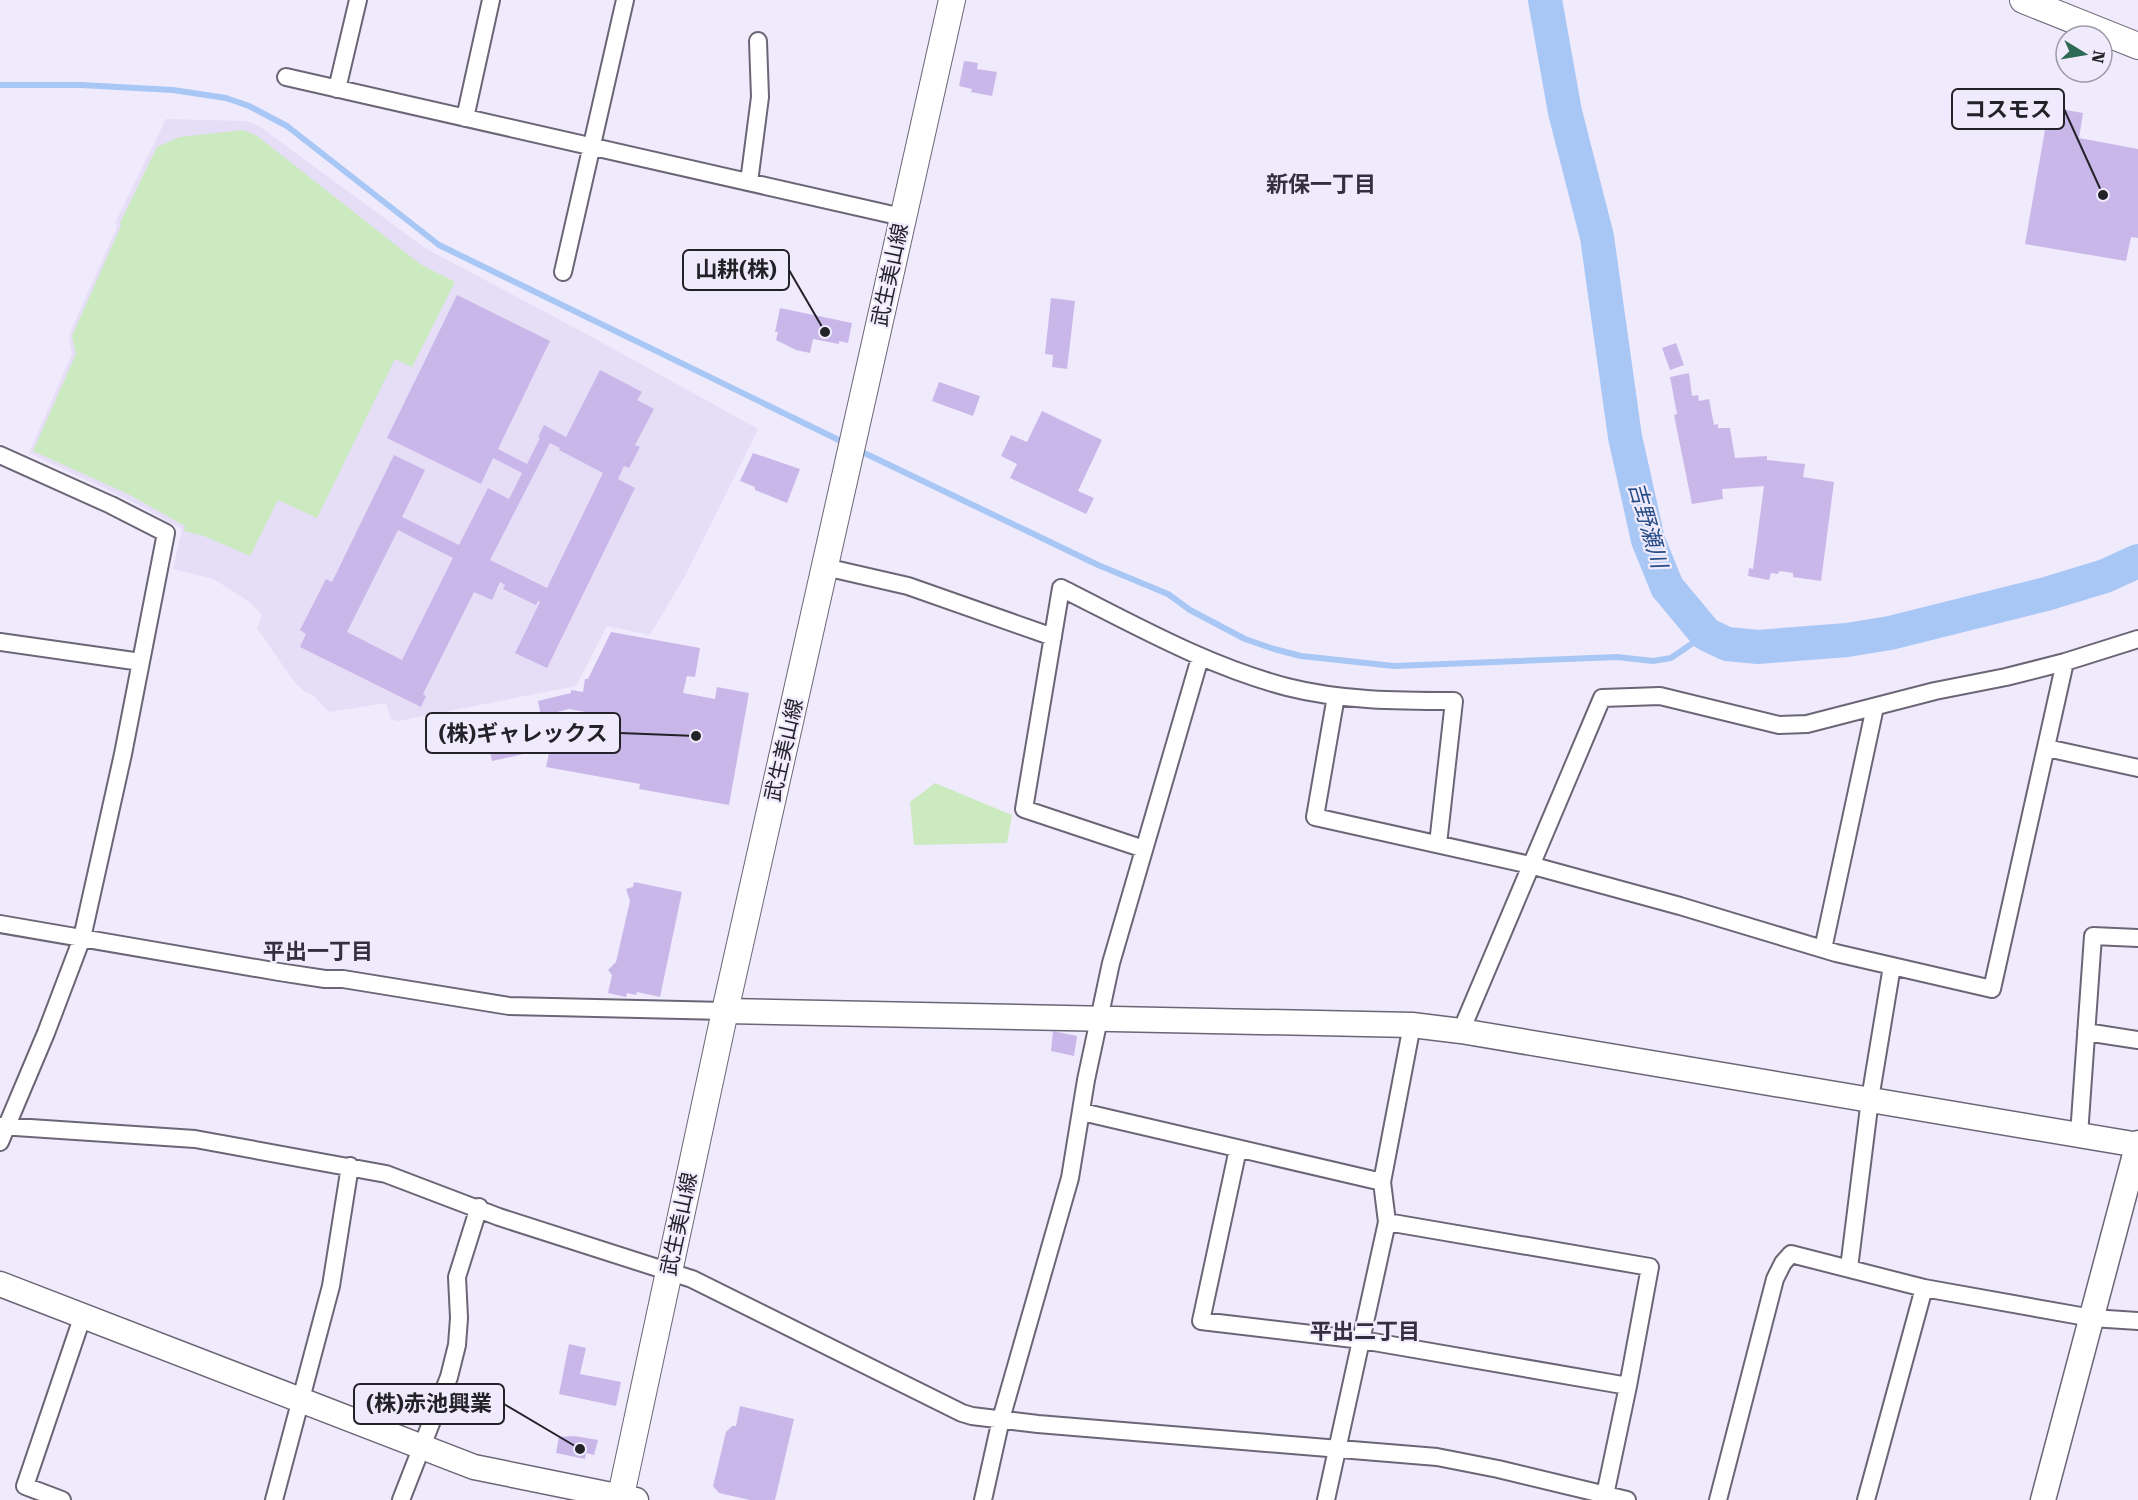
<svg xmlns="http://www.w3.org/2000/svg" width="2138" height="1500" viewBox="0 0 2138 1500" font-family="'Roboto Serif','Noto Sans JP',serif">
	<style>
		.built { fill: #e6ddf7 }
		.green { fill: #cbeac0 }
		.lines { fill: none; stroke-linecap: round; stroke-linejoin: round }
		.stream { stroke: #a8c7f5; stroke-width: 6 }
		.river { stroke: #a8c7f5; stroke-width: 34 }
		.building { fill: #c9b7ea; fill-rule: evenodd }
		.street-casing { stroke: #6b6576; stroke-width: 20 }
		.secondary-casing { stroke: #6b6576; stroke-width: 27 }
		.primary-casing { stroke: #6b6576; stroke-width: 28 }
		.street { stroke: #fff; stroke-width: 16 }
		.secondary { stroke: #fff; stroke-width: 24 }
		.primary { stroke: #fff; stroke-width: 26 }
		.labels { text-anchor: middle; dominant-baseline: central; stroke-width: 4.5; stroke-linejoin: round; paint-order: stroke }
		.street-label { font-size: 21px; fill: #242229; stroke: #f0eafd }
		.neighbourhood-label { font-size: 22px; font-weight: bold; fill: #342f3e; stroke: #f0eafd }
		.water-label { font-size: 22px; font-style: italic; fill: #274e86; stroke: #f0eafd }
		.leader { fill: none; stroke: #242229; stroke-width: 2 }
		.callout-dot { fill: #242229; stroke: #f0eafd; stroke-width: 2 }
		.callout { fill: #f0eafd; stroke: #242229; stroke-width: 2 }
		.callout-label { font-size: 22px; text-anchor: middle; font-weight: bold; fill: #242229 }
	</style>
	<rect width="100%" height="100%" fill="#f0eafd"/>
	<path class="built" d="M166,119l80,2 13,5 166,122 165,88 168,93 -73,147 -35,59 -43,-9 -31,60 -178,35 -7,-2 -5,-16 -57,9 -15,-16 -10,-5 -9,-8 -38,-55 5,-13 -11,-12 -37,-24 -41,-10 9,-40 -53,-29 -100,-47 43,-99 -3,-19 48,-108 -1,-6z"/>
	<path class="green" d="M243,130l13,5 164,129 35,18 -43,85 -17,-8 -78,159 -39,-18 -28,56 -46,-20 -20,-5 1,-5 -55,-31 -97,-44 43,-97 -4,-18 49,-110 -1,-3 37,-76 23,-10z
		M935,783l77,32 -5,28 -93,2 -4,-43z"/>
	<g class="lines">
		<path class="stream" d="M0,85h81l92,5 53,8 23,8 38,20 152,119 408,199
			M856,449l242,116 70,29 22,16 55,29 29,10 27,7 93,10 223,-9 36,4 18,-3 35,-24"/>
		<path class="river" d="M1545,0l20,112 32,125 28,200 23,103 19,47 39,47 21,10 31,3 89,-7 43,-7 156,-39 59,-18 33,-15"/>
	</g>
	<path class="building" d="M964,61l14,2 -1,6 20,3 -5,24 -21,-4 1,-3 -13,-3z
		M2049,107l34,6 -4,25 59,11v89l-7,-1 -5,24 -101,-17z
		M457,295l93,46 -52,108 29,15 13,-26 -2,-1 6,-12 22,12 34,-67 42,22 -5,8 17,9 -19,36 5,2 -11,21 -5,-2 -6,13 17,9 -88,180 -32,-15 25,-51 -2,-1 -2,4 -33,-16 2,-4 -5,-3 -8,18 -18,-8 -51,102 3,2 -5,11 -121,-60 6,-13 -6,-4 26,-51 6,3 62,-127 31,15 -23,47 57,28 29,-57 21,11 13,-26 -29,-15 -12,26 -94,-46zM550,443l10,5 -1,2 44,23 -56,115 -57,-28zM398,530l55,28 -51,102 -55,-28z
		M1051,298l24,3 -8,68 -15,-2 1,-12 -8,-1z
		M780,308l72,15 -4,20 -9,-2v3l-26,-5 -3,14 -14,-3 -20,-10 2,-8h-3z
		M1676,343l8,22 -14,5 -8,-22z
		M1689,373l3,23 6,-1 1,6 10,-2 5,26 4,-1v4h12l5,30 32,-2v4l38,4 -2,13 31,5 -13,99 -28,-4v-4l-14,-2 -1,3 -7,-1 -2,7 -21,-4 1,-8 4,1 11,-83 -42,3 1,10 -31,5 -18,-89 3,-1 -7,-37z
		M939,382l41,14 -7,20 -41,-15z
		M1042,411l60,29 -24,51 16,7 -8,16 -76,-36 7,-14 -16,-8 10,-21 16,7z
		M753,453l47,16 -13,34 -32,-13v-3l-15,-6z
		M611,632l89,16 -5,29 -8,-1 -4,17 32,6 2,-12 32,6 -20,112 -90,-16 1,-5 -94,-17 4,-19 -58,13 -7,-32 51,-12 4,15 13,-4 1,-3 13,2 2,-9 20,4 2,-9 -22,-4 -28,7 -3,-15 33,-8v-3l12,2 2,-13h3z
		M634,882l48,10 -22,105 -23,-5 -1,3 -9,-2 -1,4 -18,-4 4,-18 -4,-5 8,-8 14,-61 -4,-12 7,-2z
		M1053,1031l24,5 -3,20 -23,-5z
		M569,1344l17,4 -6,26 41,8 -5,24 -57,-12z
		M740,1406l54,13 -19,81h-25l-31,-7 -6,-7 13,-54 6,-6h4z
		M574,1436l24,4 -4,15 -8,-2 -1,6 -29,-6 3,-16z"/>
	<g class="lines">
		<defs>
			<path id="street" d="M286,77l616,140
				M337,89l21,-89
				M465,118l26,-118
				M749,182l11,-85 -2,-56
				M563,272l62,-272
				M0,455l111,50 55,28 -43,221 -41,184 -36,95 -46,109
				M825,567l83,19 145,51
				M0,642l141,20
				M1336,696l-21,121 215,48 150,41 156,47 156,36 73,-327
				M2047,748l91,20
				M1144,849l-120,-40 37,-221c74,37 146,78 226,99 55,14 111,14 167,14l-16,143
				M0,924l279,48 46,7h18l166,27 216,5
				M1823,949l52,-242
				M1461,1031l141,-333 58,-2 119,29 28,-1 128,-33 71,-14 59,-15 73,-23
				M2086,1032l52,8
				M1082,1112l300,70
				M0,1126l195,13 191,35 113,43 193,62 270,134 10,3 66,8 399,33 61,12 129,31
				M2079,1135l14,-199 45,2
				M1238,1149l-37,172 161,19 266,46
				M1387,1222l263,45 -22,119 -23,109
				M1849,1268l21,-169 22,-133
				M62,1500l-37,-14 58,-171
				M274,1500l57,-214 19,-120
				M401,1500l48,-123 8,-32 2,-27 -2,-41 22,-70
				M983,1500l18,-81 69,-241 16,-98 25,-117 89,-305
				M1326,1500l61,-278 -5,-40 30,-157
				M1718,1500l57,-221 8,-16 8,-9 133,34 168,30 46,3
				M1866,1500l58,-212"/>
			<path id="secondary" d="M725,1011l687,14 49,6 677,114
				M0,1284l474,183 162,33
				M2043,1500l95,-357"/>
			<path id="primary" d="M2023,0l115,46
				M620,1500l105,-489 227,-1011"/>
		</defs>
		<use href="#street" class="street-casing"/>
		<use href="#secondary" class="secondary-casing"/>
		<use href="#primary" class="primary-casing"/>
		<use href="#street" class="street"/>
		<use href="#secondary" class="secondary"/>
		<use href="#primary" class="primary"/>
	</g>
	<g class="labels">
		<g class="street-label">
			<text transform="translate(890 275) rotate(-78)">武生美山線</text>
			<text transform="translate(784 750) rotate(-77)">武生美山線</text>
			<text transform="translate(679 1224) rotate(-78)">武生美山線</text>
		</g>
		<g class="neighbourhood-label">
			<text x="1321" y="184">新保一丁目</text>
			<text x="318" y="951">平出一丁目</text>
			<text x="1365" y="1331">平出二丁目</text>
		</g>
		<g class="water-label">
			<text transform="translate(1648 525) rotate(74)">吉野瀬川</text>
		</g>
	</g>
	<path class="leader" d="M2103 195L2064 109M825 332L789 270M696 736L620 733M580 1449L504 1404"/>
	<g class="callout-dot">
		<circle cx="2103" cy="195" r="6"/>
		<circle cx="825" cy="332" r="6"/>
		<circle cx="696" cy="736" r="6"/>
		<circle cx="580" cy="1449" r="6"/>
	</g>
	<g class="callout">
		<rect x="1952" y="89" width="112" height="40" rx="6"/>
		<rect x="683" y="250" width="106" height="40" rx="6"/>
		<rect x="426" y="713" width="194" height="40" rx="6"/>
		<rect x="354" y="1384" width="150" height="40" rx="6"/>
	</g>
	<g class="callout-label">
		<text x="2008" y="117">コスモス</text>
		<text x="736" y="277">山耕(株)</text>
		<text x="523" y="741">(株)ギャレックス</text>
		<text x="429" y="1411">(株)赤池興業</text>
	</g>
	<g transform="translate(2084 54) rotate(101)"><circle r="28" fill="#f0eafd" stroke="#9e9aa8" stroke-width="1.5"/>
	<path d="M0-4.5L10 22L0 15L-10 22Z" fill="#2f6a54"/>
	<text y="-9" font-size="16" font-weight="bold" text-anchor="middle" fill="#242229">N</text>
	</g>
</svg>
